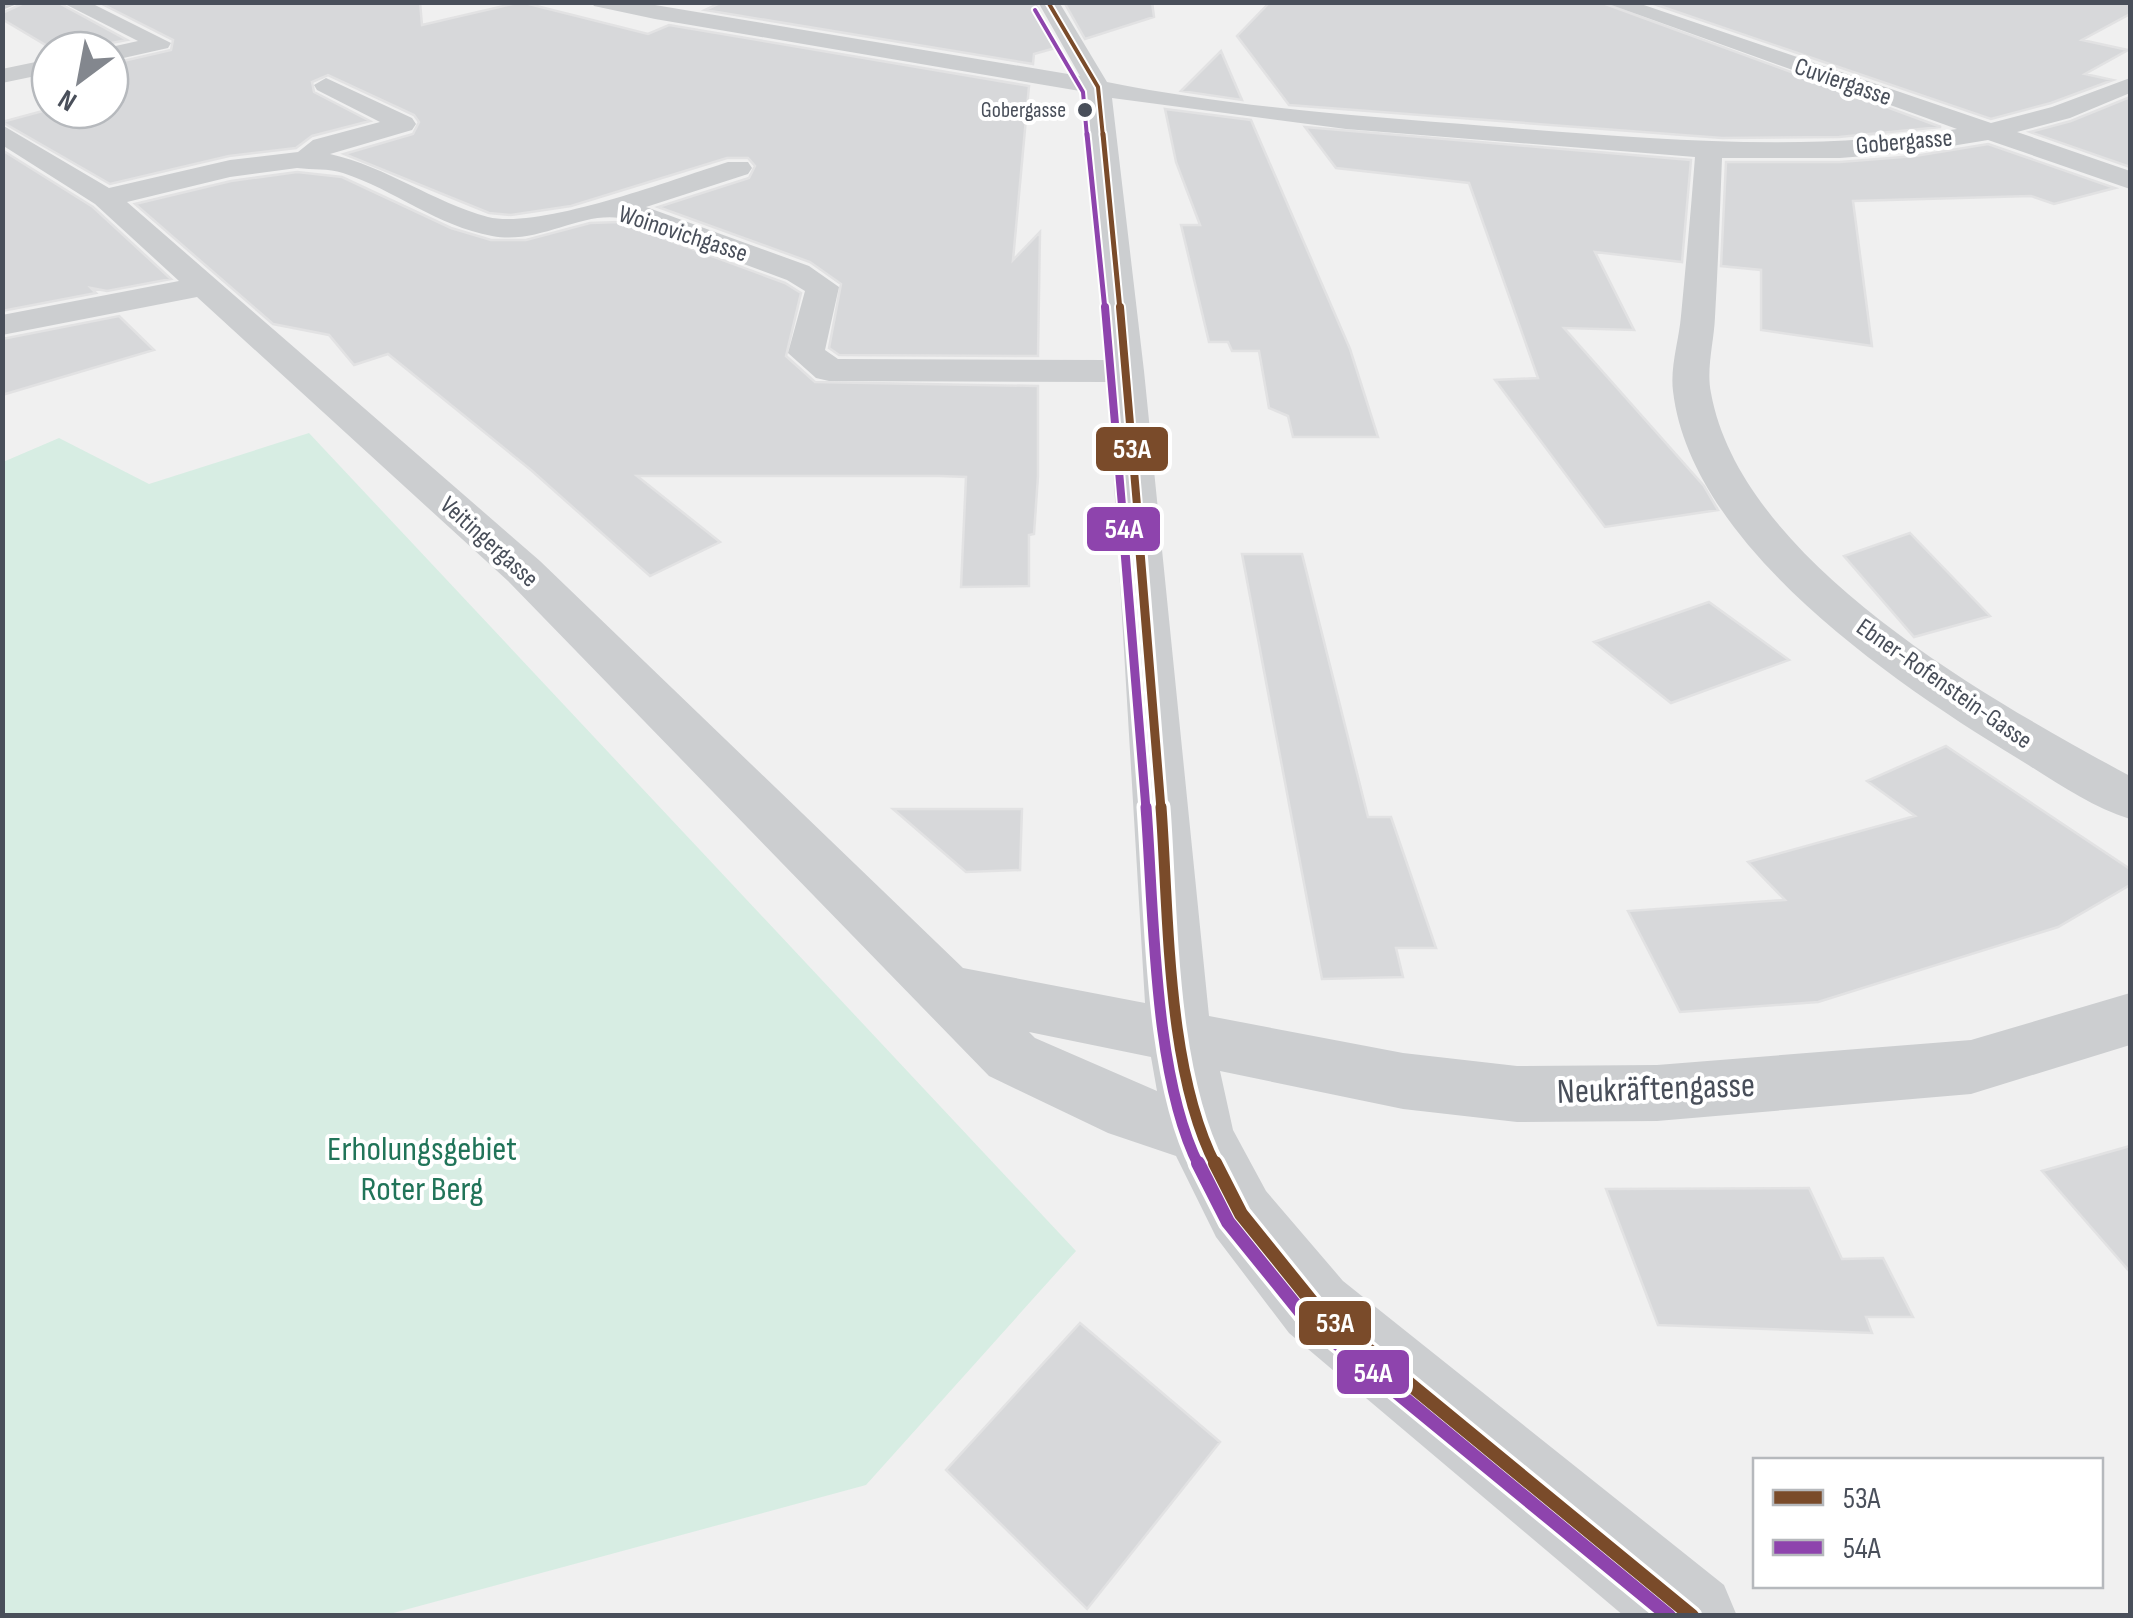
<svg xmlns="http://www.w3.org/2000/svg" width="2133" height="1618" viewBox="0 0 2133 1618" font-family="'Sofia Sans Condensed',sans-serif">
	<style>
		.green { fill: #d7ede3 }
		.building { fill: #d7d8da; stroke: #e2e2e3; stroke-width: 2.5 }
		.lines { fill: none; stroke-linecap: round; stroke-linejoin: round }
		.minor { fill: #ccced0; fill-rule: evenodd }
		.bus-1-far5-casing { stroke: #fff; stroke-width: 8 }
		.bus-1-far4-casing { stroke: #fff; stroke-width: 9 }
		.bus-1-far3-casing { stroke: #fff; stroke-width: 12 }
		.bus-1-far2-casing { stroke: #fff; stroke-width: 15 }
		.bus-1-far1-casing { stroke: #fff; stroke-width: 19 }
		.bus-1-casing { stroke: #fff; stroke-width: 21 }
		.bus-2-far5-casing { stroke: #fff; stroke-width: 8 }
		.bus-2-far4-casing { stroke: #fff; stroke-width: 9 }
		.bus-2-far3-casing { stroke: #fff; stroke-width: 12 }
		.bus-2-far2-casing { stroke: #fff; stroke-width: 15 }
		.bus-2-far1-casing { stroke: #fff; stroke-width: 19 }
		.bus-2-casing { stroke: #fff; stroke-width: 21 }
		.bus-1-far5 { stroke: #7a4b2a; stroke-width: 4 }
		.bus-1-far4 { stroke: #7a4b2a; stroke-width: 5 }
		.bus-1-far3 { stroke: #7a4b2a; stroke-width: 8 }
		.bus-1-far2 { stroke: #7a4b2a; stroke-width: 9 }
		.bus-1-far1 { stroke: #7a4b2a; stroke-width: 11 }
		.bus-1 { stroke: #7a4b2a; stroke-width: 14 }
		.bus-2-far5 { stroke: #8e44ad; stroke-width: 4 }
		.bus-2-far4 { stroke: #8e44ad; stroke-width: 5 }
		.bus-2-far3 { stroke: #8e44ad; stroke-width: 8 }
		.bus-2-far2 { stroke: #8e44ad; stroke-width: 9 }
		.bus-2-far1 { stroke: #8e44ad; stroke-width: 11 }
		.bus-2 { stroke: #8e44ad; stroke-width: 14 }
		.bus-dot { fill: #494f5a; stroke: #fff; stroke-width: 4 }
		.labels { text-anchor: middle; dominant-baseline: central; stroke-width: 8; stroke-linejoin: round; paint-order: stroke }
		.far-bus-label { font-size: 22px; fill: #494f5a; stroke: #fff; text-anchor: end }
		.far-street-label { font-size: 25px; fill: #494f5a; stroke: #fff }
		.near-street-label { font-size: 35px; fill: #494f5a; stroke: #fff }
		.near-park-label { font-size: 35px; fill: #217459; stroke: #fff }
		.line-badge { stroke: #fff; stroke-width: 4 }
		.badge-label { font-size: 28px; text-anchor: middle; font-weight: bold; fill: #fff }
	</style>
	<rect width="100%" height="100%" fill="#f0f0f0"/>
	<path class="green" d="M309,433l767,818 -210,234 -480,130h-383v-1153l56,-24 90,46z"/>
	<path class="building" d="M26,2h31l70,38 -26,5 -2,5h-45l-52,-31v-6z
		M98,2h322l2,23 99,-23 127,32 21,-9 360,61 -16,174 27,-28 -2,124 -199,-1 -10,-7 12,-64 -31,-22 -152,-55 91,-29 6,-12 -7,-8h-21l-156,48 -60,9 -22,-2 -145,-59 69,-20 6,-12 -5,-7 -86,-40 -16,7 2,10 56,29 -58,15 -16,12 -67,8 -119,28 -108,-62 48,-13 60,1v-46l61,-14 2,-10z
		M722,2h312l25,45 -25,7 -1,10 -328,-54z
		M1064,2h88l2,15 -69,22z
		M1270,2h330l341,125 -102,10 -117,1 -433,-33 -52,-69z
		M1648,2h482v12l-48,26 46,10 -43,24 28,6 -62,23 -60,16z
		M1221,51l21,49 -61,-9z
		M2130,97v70l-100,-35 41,-11z
		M1165,109l86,11 99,229 28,88h-85l-5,-21 -19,-8 -10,-57h-27l-4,-9h-19l-28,-117h19l-24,-63z
		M1305,127l386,33 -9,102 -87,-10 39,78 -70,-2 140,158 14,24 -113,17 -110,-147 43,-2 -69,-195 -133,-15z
		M1988,144l127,44 -61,16 -23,-8 -178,5 19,145 -111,-16v-60l-40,-4 5,-104h114l75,-6z
		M2,150l91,57 78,72 -64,12 -16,-3 5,5 -94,18z
		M297,172l45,5 109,51 40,12h35l64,-17 29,-1 166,61 16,10 -15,63 29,26 223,4v90l-4,58 -5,1v51l-68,1 5,-110 -26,-1h-303l83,66 -70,34 -119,-106 -143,-116 -34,11 -25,-30 -56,-11 -138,-120 96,-23z
		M119,316l35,34 -152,45v-56z
		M1910,533l80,83 -76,21 -70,-81z
		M1242,554h60l66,263h23l45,131h-40l7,29 -81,2z
		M1709,602l80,58 -118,43 -77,-61z
		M1946,746l184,123v16l-72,42 -240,75 -138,10 -52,-101 157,-11 -37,-38 167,-46 -48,-35z
		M893,809h129l-2,61 -54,2z
		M2130,1146v126l-88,-101z
		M1809,1188l33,71 41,-1 30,59h-47l6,16 -214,-8 -52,-136z
		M1080,1323l140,119 -133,167 -141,-139z"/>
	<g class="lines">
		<path class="minor" d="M2,2h20l-20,8z
			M61,2h28l82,41 -3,5 -58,13v-11l-8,-1 36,-8z
			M591,2h46l443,74 -42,-74h21l48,80c124,25 253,34 379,44 156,12 315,28 471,3l-354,-127h32l356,121 61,-16 78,-29v15l-60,25 -53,14 113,39v18l-142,-49 -73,12 -75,6h-118c-2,53 -4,106 -7,159 -1,25 -9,52 -4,76 31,170 279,307 419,383v43c-40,-12 -77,-39 -113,-61 -123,-75 -326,-212 -344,-367 -3,-24 6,-51 8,-75 5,-53 10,-106 14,-159l-349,-28 -234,-31 32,273 65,645 194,37 114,13 140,-1 314,-25 159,-47v52l-159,49 -314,27 -140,1 -114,-13 -183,-38 13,59 33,61 77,90 381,304 13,31h-113l-335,-283 -73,-96 -40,-81 -68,-23 -119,-57 -481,-495 -311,-284 -195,38v-20l177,-34 -84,-77 -93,-59v-20l107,63 121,-28 68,-8 15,-12 67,-18 -63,-32 -3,-5 12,-7 86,40 4,6 -4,6 -82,24c57,13 103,48 158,63 51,13 186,-38 240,-55h20l4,6 -4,6 -102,33 163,59 30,21 -14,63 13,9 269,1 -21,-268 -431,-73 -61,-13zM297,168c16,2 31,0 46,5 52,17 94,53 149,63 46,9 87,-24 128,-18l167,62 18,11 -17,62 28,25 13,3 279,1 37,621 -182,-35 -423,-407 -413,-359 103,-25zM1029,1032l122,25 6,34 -122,-53z
			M50,59v14l-48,10v-14z"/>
		<defs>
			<path id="bus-1-far5" d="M1048,2l50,85 5,50"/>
			<path id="bus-1-far4" d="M1103,134l17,176"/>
			<path id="bus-1-far3" d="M1120,307l19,222"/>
			<path id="bus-1-far2" d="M1138,527l23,282"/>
			<path id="bus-1-far1" d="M1161,807c8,108 5,263 55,359"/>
			<path id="bus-1" d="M1215,1163l26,51 75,93 376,309"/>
			<path id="bus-2-far5" d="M1035,10l48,82 4,45"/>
			<path id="bus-2-far4" d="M1087,134l18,176"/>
			<path id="bus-2-far3" d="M1105,307l19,222"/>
			<path id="bus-2-far2" d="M1123,527l23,282"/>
			<path id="bus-2-far1" d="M1146,807c8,103 7,269 53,359"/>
			<path id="bus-2" d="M1198,1163l30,59 76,94 365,300"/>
		</defs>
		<use href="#bus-1-far5" class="bus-1-far5-casing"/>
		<use href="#bus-1-far4" class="bus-1-far4-casing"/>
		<use href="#bus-1-far3" class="bus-1-far3-casing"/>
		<use href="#bus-1-far2" class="bus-1-far2-casing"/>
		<use href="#bus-1-far1" class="bus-1-far1-casing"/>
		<use href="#bus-1" class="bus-1-casing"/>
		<use href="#bus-2-far5" class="bus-2-far5-casing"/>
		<use href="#bus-2-far4" class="bus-2-far4-casing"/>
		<use href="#bus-2-far3" class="bus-2-far3-casing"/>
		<use href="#bus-2-far2" class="bus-2-far2-casing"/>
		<use href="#bus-2-far1" class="bus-2-far1-casing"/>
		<use href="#bus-2" class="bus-2-casing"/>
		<use href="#bus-1-far5" class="bus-1-far5"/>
		<use href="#bus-1-far4" class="bus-1-far4"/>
		<use href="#bus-1-far3" class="bus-1-far3"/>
		<use href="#bus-1-far2" class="bus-1-far2"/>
		<use href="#bus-1-far1" class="bus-1-far1"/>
		<use href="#bus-1" class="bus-1"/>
		<use href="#bus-2-far5" class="bus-2-far5"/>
		<use href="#bus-2-far4" class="bus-2-far4"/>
		<use href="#bus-2-far3" class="bus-2-far3"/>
		<use href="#bus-2-far2" class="bus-2-far2"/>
		<use href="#bus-2-far1" class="bus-2-far1"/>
		<use href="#bus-2" class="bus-2"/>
	</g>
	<circle class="bus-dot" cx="1085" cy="110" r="9"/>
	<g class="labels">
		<g class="far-bus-label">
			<text x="1066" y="110">Gobergasse</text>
		</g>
		<g class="far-street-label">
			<text transform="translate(1843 82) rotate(19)">Cuviergasse</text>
			<text transform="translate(1904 142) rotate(-5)">Gobergasse</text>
			<text transform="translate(683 234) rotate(18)">Woinovichgasse</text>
			<text transform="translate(489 542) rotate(42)">Veitingergasse</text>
			<text transform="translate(1944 684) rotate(35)">Ebner-Rofenstein-Gasse</text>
		</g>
		<g class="near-street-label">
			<text transform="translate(1656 1089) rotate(-2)">Neukräftengasse</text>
		</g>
		<g class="near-park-label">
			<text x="422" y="1149">Erholungsgebiet<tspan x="422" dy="40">Roter Berg</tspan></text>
		</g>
	</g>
	<g class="line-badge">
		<rect x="1094" y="425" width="76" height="48" rx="10" fill="#7a4b2a"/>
		<rect x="1085" y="505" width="77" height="48" rx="10" fill="#8e44ad"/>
		<rect x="1297" y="1299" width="76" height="48" rx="10" fill="#7a4b2a"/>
		<rect x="1335" y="1348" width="76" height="48" rx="10" fill="#8e44ad"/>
	</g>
	<g class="badge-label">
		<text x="1132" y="458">53A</text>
		<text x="1124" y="538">54A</text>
		<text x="1335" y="1332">53A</text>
		<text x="1373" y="1382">54A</text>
	</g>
	<rect width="2133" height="1618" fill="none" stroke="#494f5a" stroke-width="10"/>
	<rect x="1753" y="1458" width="350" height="130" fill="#ffffff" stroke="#b6b9bd" stroke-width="2.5"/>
	<rect x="1773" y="1490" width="50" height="15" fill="#7a4b2a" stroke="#b6b9bd" stroke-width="2.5"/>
	<text x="1843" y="1508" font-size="30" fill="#494f5a">53A</text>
	<rect x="1773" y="1540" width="50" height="15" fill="#8e44ad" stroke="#b6b9bd" stroke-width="2.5"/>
	<text x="1843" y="1558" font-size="30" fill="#494f5a">54A</text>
	<g transform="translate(80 80) rotate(212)"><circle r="48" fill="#ffffff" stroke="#b6b9bd" stroke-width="2.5"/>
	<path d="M0-8L18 38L0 25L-18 38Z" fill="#83878e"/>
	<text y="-15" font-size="28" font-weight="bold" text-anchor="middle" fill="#494f5a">N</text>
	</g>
</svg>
